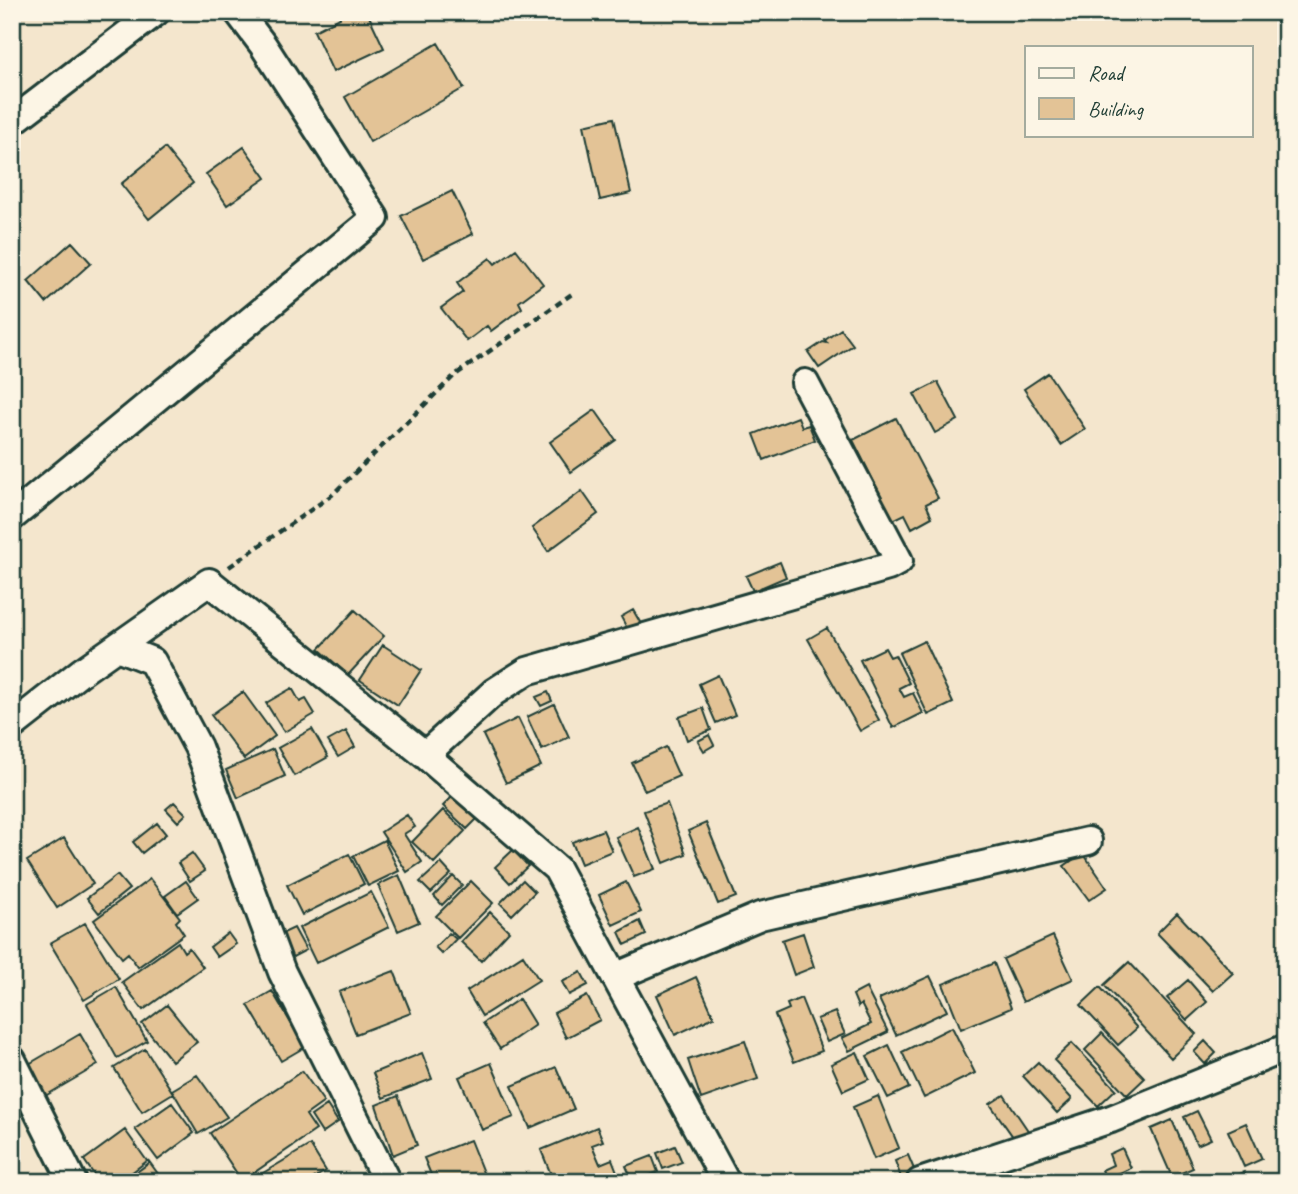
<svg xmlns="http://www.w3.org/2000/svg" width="1298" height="1194" viewBox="0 0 1298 1194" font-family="Caveat,sans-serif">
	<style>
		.building { fill: #e3c396; stroke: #1f3d34; stroke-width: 2 }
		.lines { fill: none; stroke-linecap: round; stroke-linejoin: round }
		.minor-casing { stroke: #1f3d34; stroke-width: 32 }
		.path { stroke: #1f3d34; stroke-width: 4.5; stroke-dasharray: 7 5; stroke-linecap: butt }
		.minor { stroke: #fcf5e5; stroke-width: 26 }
	</style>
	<rect width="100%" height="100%" fill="#f4e6cd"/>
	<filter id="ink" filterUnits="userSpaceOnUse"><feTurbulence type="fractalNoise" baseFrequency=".0143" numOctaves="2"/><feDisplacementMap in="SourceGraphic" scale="14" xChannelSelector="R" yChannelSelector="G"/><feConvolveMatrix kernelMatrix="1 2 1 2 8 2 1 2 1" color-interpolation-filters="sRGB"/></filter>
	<g filter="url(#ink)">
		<path class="building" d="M367,12l17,36 -51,24 -19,-41 26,-13 -1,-6z
			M438,43l26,45 -94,54 -25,-45z
			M614,118l17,75 -31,7 -16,-75z
			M244,147l22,31 -39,27 -21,-31z
			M165,148l28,35 -44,36 -28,-35z
			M452,191l21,43 -50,25 -22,-43z
			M72,242l19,21 -45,40 -18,-22z
			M516,249l27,35 -24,18 3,6 -31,23 -4,-5 -20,15 -26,-33 22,-16 -6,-9 33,-25 5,6z
			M841,329l12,16 -34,23 -11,-16 15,-10 4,1 -2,-3z
			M1048,373l37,56 -24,16 -37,-56z
			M938,382l20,38 -23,13 -21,-39z
			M595,410l21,30 -45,32 -21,-30z
			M798,417l4,10 7,-2 6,15 -51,20 -10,-26z
			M896,418l42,80 -12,6 6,13 -20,11 -7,-14 -12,6 -40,-80z
			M582,491l16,23 -50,37 -16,-23z
			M780,562l6,15 -33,14 -7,-15z
			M355,610l29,26 -36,39 -29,-26z
			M633,610l11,19 -13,7 -10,-19z
			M827,628l52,92 -19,11 -52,-92z
			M924,641l29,62 -25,12 -29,-62z
			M383,645l38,25 -23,35 -38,-25z
			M885,648l5,9 5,-2 14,28 -10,5 5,9 9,-4 10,20 -30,15 -33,-68z
			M718,675l17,40 -19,8 -17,-39z
			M292,688l8,14 6,-3 9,15 -31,18 -18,-29z
			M243,692l32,44 -31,23 -33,-44z
			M548,692l4,9 -11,5 -5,-9z
			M554,704l15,33 -27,13 -15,-33z
			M703,708l8,22 -24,10 -8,-23z
			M518,718l23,48 -35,17 -23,-48z
			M312,729l16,28 -34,19 -16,-28z
			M346,731l9,16 -17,10 -10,-16z
			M709,735l5,10 -10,6 -6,-10z
			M666,747l13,29 -34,15 -13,-28z
			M273,749l12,27 -47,22 -12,-28z
			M458,791l24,23 -15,15 -24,-23z
			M174,802l12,12 -8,8 -12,-13z
			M667,803l19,51 -22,9 -20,-52z
			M443,810l22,21 -31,32 -22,-21z
			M407,815l8,12 -11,7 18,28 -15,10 -26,-40z
			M157,823l9,11 -24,19 -9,-11z
			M706,823l30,74 -18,7 -30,-73z
			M638,827l17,42 -21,8 -18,-40z
			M603,830l9,21 -31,13 -9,-22z
			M64,838l29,46 -36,24 -30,-47z
			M384,840l15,31 -31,15 -15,-30z
			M513,850l15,16 -18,17 -15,-16z
			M192,853l13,18 -15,10 -12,-18z
			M1083,853l24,35 -18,12 -25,-34z
			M349,854l15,30 -62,31 -15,-30z
			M441,863l10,11 -20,19 -11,-11z
			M117,875l12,14 -30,24 -12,-15z
			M399,875l20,47 -21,9 -20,-46z
			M453,876l9,9 -20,20 -8,-9z
			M150,879l30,39 -4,4 8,12 -46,33 -10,-14 -6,5 -28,-38z
			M523,880l12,12 -23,23 -12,-12z
			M186,881l12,17 -21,15 -12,-17z
			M471,881l22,22 -35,35 -22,-22z
			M626,882l15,30 -28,13 -14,-30z
			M371,892l18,35 -73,36 -17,-35z
			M490,912l19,19 -28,30 -20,-19z
			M1177,913l56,60 -20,18 -56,-58z
			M640,921l6,14 -21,10 -6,-13z
			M85,923l34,56 -35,21 -34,-57z
			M294,928l12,22 -17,9 -12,-23z
			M228,933l8,11 -19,13 -7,-10z
			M449,933l7,6 -14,15 -7,-7z
			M803,933l11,34 -20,8 -12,-35z
			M1053,936l20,43 -50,23 -20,-43z
			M178,942l6,10 5,-4 14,19 -60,43 -21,-28z
			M523,955l16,25 -57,36 -15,-25z
			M1129,962l67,72 -25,24 -67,-73z
			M994,963l17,45 -50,21 -18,-45z
			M394,971l17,42 -55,21 -17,-42z
			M581,972l7,13 -19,10 -7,-13z
			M930,976l17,35 -51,24 -17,-36z
			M696,977l18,40 -39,18 -18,-40z
			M1188,980l19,22 -20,18 -20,-22z
			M116,987l31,54 -30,17 -30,-54z
			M1100,987l37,41 -19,17 -37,-40z
			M866,988l22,44 -39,19 -7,-13 29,-14 -10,-20 -3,3 -5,-12z
			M272,991l33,56 -24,14 -33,-56z
			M587,996l13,24 -34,18 -12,-25z
			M801,998l21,53 -28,11 -19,-47 14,-6 -2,-5z
			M519,999l16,26 -35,24 -17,-26z
			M167,1005l30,37 -25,19 -30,-37z
			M835,1012l10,22 -18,8 -10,-23z
			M952,1027l23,46 -51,25 -22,-46z
			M1102,1033l43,45 -18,17 -42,-45z
			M80,1034l18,31 -58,34 -18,-31z
			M745,1041l13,38 -57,20 -13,-39z
			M1205,1041l11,12 -11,11 -11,-12z
			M1072,1043l44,46 -18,17 -44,-46z
			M889,1045l20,43 -21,10 -21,-42z
			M145,1049l28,44 -31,19 -28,-44z
			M857,1052l12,27 -26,12 -12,-27z
			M422,1053l10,26 -49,19 -10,-25z
			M1038,1062l34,37 -15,14 -34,-37z
			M491,1063l23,54 -32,13 -23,-53z
			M556,1067l18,42 -44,19 -18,-42z
			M302,1071l22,31 -18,13 10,15 -74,51 -32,-48z
			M197,1075l30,42 -29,17 -26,-44z
			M1004,1095l25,37 -13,9 -26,-37z
			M398,1096l19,49 -24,10 -17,-50z
			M878,1096l21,52 -25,11 -21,-52z
			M172,1103l22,30 -36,27 -23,-31z
			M327,1105l11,17 -16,11 -11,-17z
			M1197,1111l14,28 -14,6 -13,-28z
			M1172,1120l21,48 -21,9 -21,-48z
			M1246,1123l16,36 -18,8 -16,-36z
			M597,1127l6,14 -11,4 8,19 12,-5 9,23h-67l-13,-32z
			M125,1130l22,31 -28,21h-20l-15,-22z
			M470,1140l14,35 -17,7h-33l-10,-24z
			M310,1145l16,26 -19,11h-59z
			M675,1146l7,16 -19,7 -6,-16z
			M1122,1148l9,20 -25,11 -4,-9 11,-5 -4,-11z
			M908,1155l8,19 -14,6 -7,-19z
			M652,1156l6,16 -25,10 -7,-16z
			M148,1160l16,22h-41l26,-19z
			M1244,1172l5,10h-27z"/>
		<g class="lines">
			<defs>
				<path id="minor" d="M12,122l144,-110
					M12,517l363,-299 -112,-173 -25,-33
					M117,647l35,14 46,86 84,225 105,210
					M12,726l69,-54 128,-90 216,173 132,114 169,313
					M425,755l69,-63 33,-21 361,-104 11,-6 -94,-178
					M615,977l145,-61 328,-75
					M12,1060l61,122
					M920,1182l191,-63 175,-71"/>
			</defs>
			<use href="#minor" class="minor-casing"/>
			<path class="path" d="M229,567l103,-72 123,-120 117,-81"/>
			<use href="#minor" class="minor"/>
		</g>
	</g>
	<rect width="1298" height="1194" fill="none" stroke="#fcf5e5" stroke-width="42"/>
	<rect x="21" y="21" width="1256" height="1152" fill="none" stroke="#1f3d34" stroke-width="2.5" filter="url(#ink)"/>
	<rect x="1025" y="46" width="228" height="91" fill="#fcf5e5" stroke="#a4ab9e" stroke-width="2"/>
	<rect x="1039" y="68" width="35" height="10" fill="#fcf5e5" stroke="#a4ab9e" stroke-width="2"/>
	<text x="1088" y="80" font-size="21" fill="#1f3d34">Road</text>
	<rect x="1039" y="98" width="35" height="21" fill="#e3c396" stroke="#a4ab9e" stroke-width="2"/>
	<text x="1088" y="116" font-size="21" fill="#1f3d34">Building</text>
</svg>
